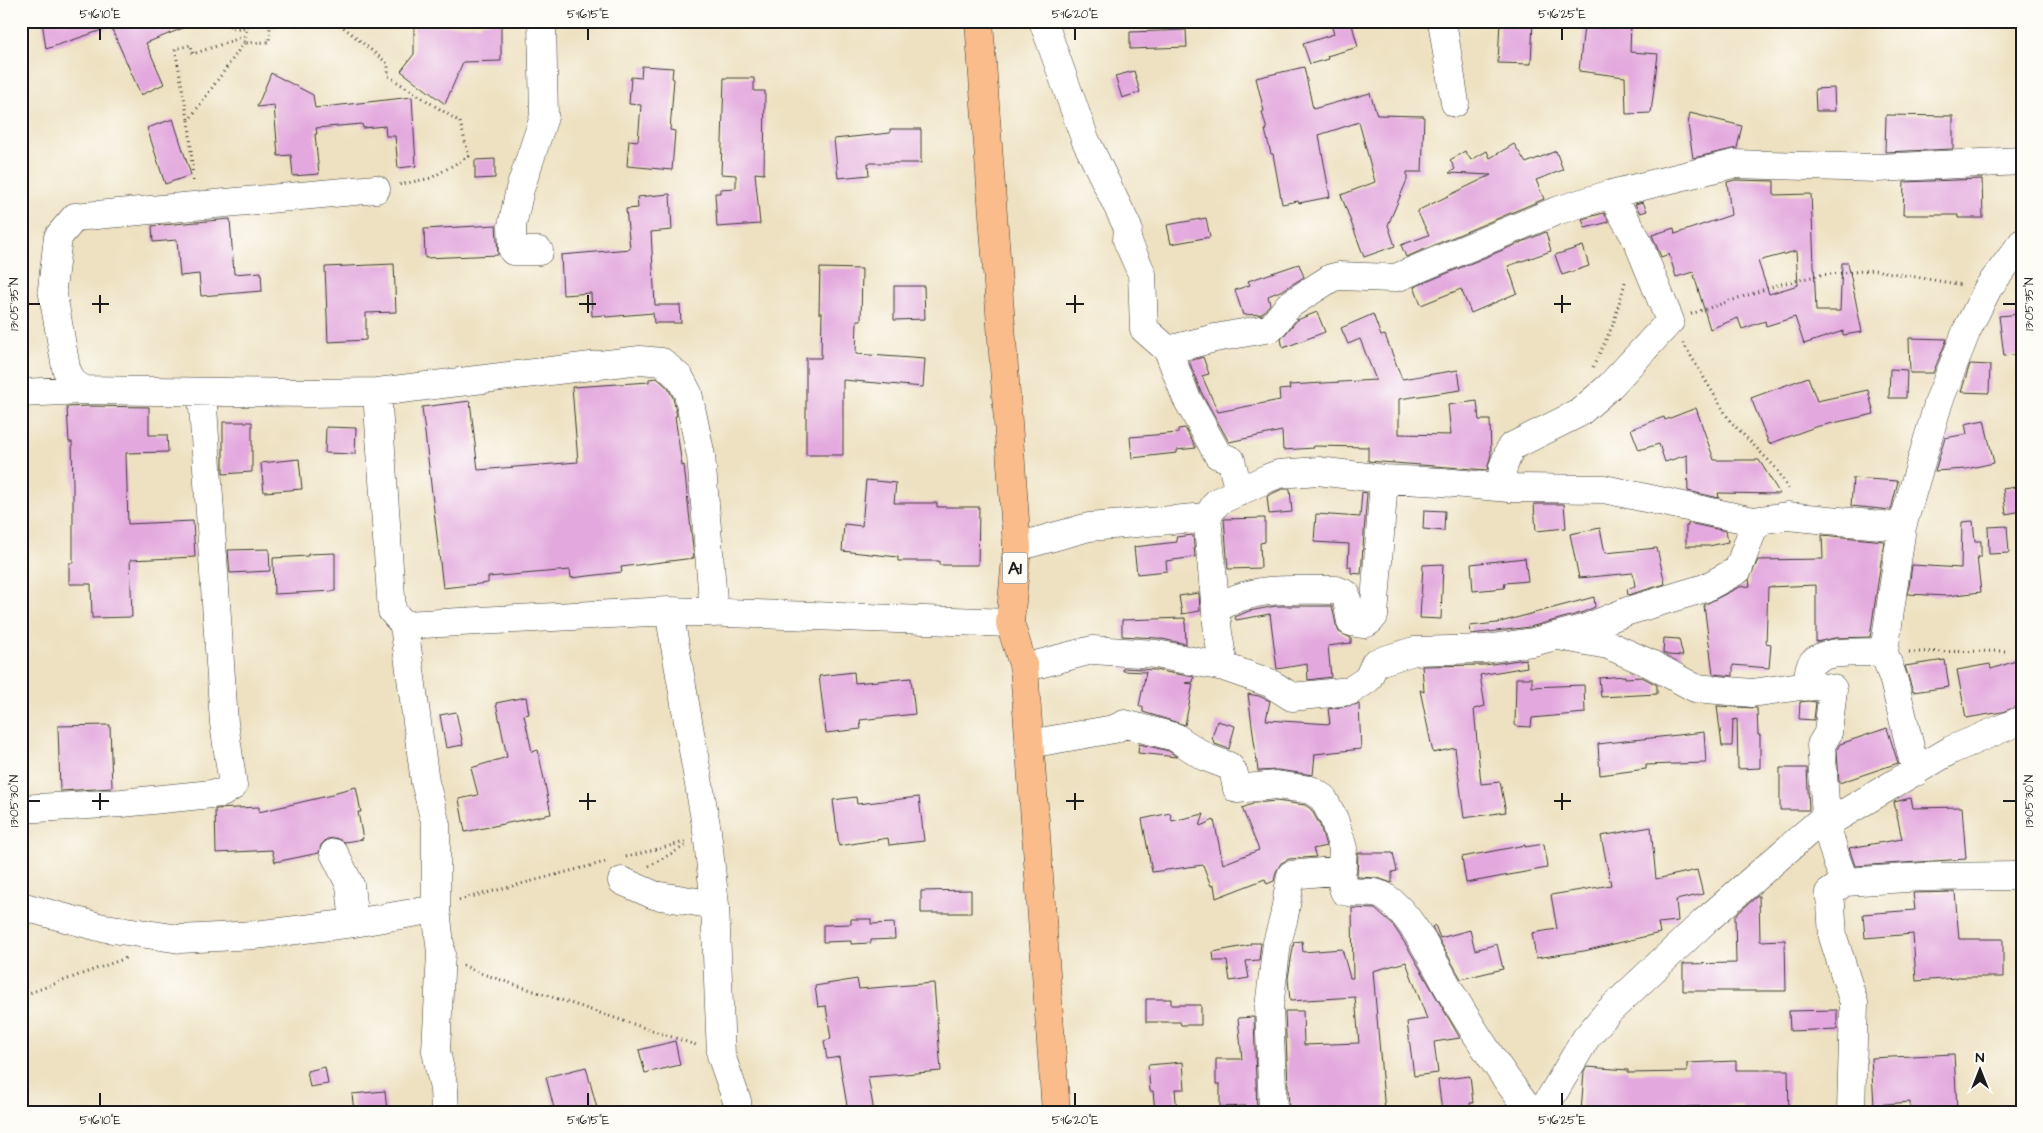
<svg xmlns="http://www.w3.org/2000/svg" width="2043" height="1133" viewBox="0 0 2043 1133" font-family="'Architects Daughter',sans-serif">
	<style>
		.building { fill: #e3a9de; fill-rule: evenodd }
		.lines { fill: none; stroke-linecap: round; stroke-linejoin: round }
		.minor-casing { stroke: #3c3a35; stroke-width: 29 }
		.highway-casing { stroke: #3c3a35; stroke-width: 29 }
		.path { stroke: #3c3a35; stroke-width: 3; stroke-dasharray: 1 4; stroke-linecap: butt }
		.minor { stroke: #fff; stroke-width: 28 }
		.highway { stroke: #f9bc8a; stroke-width: 28 }
		.ticks { fill: none; stroke: #1c1c1c; stroke-width: 2 }
		.labels { text-anchor: middle; dominant-baseline: central; stroke-width: 5; stroke-linejoin: round; paint-order: stroke }
		.shield { fill: #fdfcf7; stroke: #605f5e; stroke-width: 1 }
		.shield-label { font-size: 18px; font-weight: bold; fill: #1c1c1c }
		.neatline { fill: none; stroke: #1c1c1c; stroke-width: 2 }
		.ticks-label { font-size: 12px; text-anchor: middle; fill: #1c1c1c }
	</style>
	<rect width="100%" height="100%" fill="#fdfcf7"/>
	<filter id="ink" filterUnits="userSpaceOnUse"><feTurbulence type="fractalNoise" baseFrequency=".02" numOctaves="2"/><feDisplacementMap in="SourceGraphic" scale="10" xChannelSelector="R" yChannelSelector="G"/><feConvolveMatrix kernelMatrix="1 2 1 2 8 2 1 2 1" color-interpolation-filters="sRGB"/></filter>
	<filter id="wash" filterUnits="userSpaceOnUse"><feTurbulence type="fractalNoise" baseFrequency=".0096" numOctaves="4" result="noise"/><feDisplacementMap in="SourceGraphic" scale="20" xChannelSelector="R" yChannelSelector="G"/><feGaussianBlur stdDeviation="1.12" result="paint"/><feColorMatrix in="noise" values="0 0 0 0 0 0 0 0 0 0 0 0 0 0 0 0 0 1.4 0 .05"/><feComposite in="paint" operator="in"/></filter>
	<g filter="url(#wash)">
		<rect width="100%" height="100%" fill="#eee1c1"/>
		<g id="blocks">
			<path class="building" d="M42,21h156v1l-52,21 18,41 -23,11 -30,-68 -65,22z
				M1330,21h21l7,26 -31,9 1,3 -18,5 -7,-20 31,-10z
				M1500,21h33l-2,43 -33,-1z
				M1603,21h28l-1,31 28,2 -7,59 -25,1 -1,-37 -46,-6 5,-45 19,2z
				M501,22v39l-38,1 -18,42 -44,-33 13,-17v-28l68,-1v-2z
				M1186,30l1,17 -57,2v-17z
				M642,66l31,2 -1,10 2,1 -4,51 5,1 -3,39 -45,-4 2,-26 9,1 3,-36 -12,-1 2,-27 10,1z
				M1304,67l9,42 57,-16 7,22 47,1 -2,56h-15v8l-19,45 7,21 -31,11 -23,-62 34,-13 -16,-60 -40,13 11,62 -31,6 -1,-2 -16,3 -9,-50h-2l-6,-24h2l-5,-18 2,-1 -8,-33z
				M1134,71l6,21 -18,6 -7,-22z
				M271,73l42,22 2,13 97,-11 4,69 -18,2 -3,-32h-9l-1,-10 -22,2 -1,-4 -46,4 1,6h-2l4,40 -26,2 -2,-21 -13,1 -4,-51 -17,2z
				M724,78h30v13h11l-1,83 -9,-1 5,51 -43,3 -2,-34h5v-4l16,-1v-13l-15,-1z
				M1834,88l1,23h-19l-1,-22z
				M1690,113l52,13 -5,22 -44,10 -5,-34z
				M1886,115l67,1v33l-68,3z
				M173,119l18,56 -26,9 -18,-56z
				M890,129h31v34h-53l1,12 -31,3 -4,-39 56,-6z
				M1514,144l12,19 30,-12 7,19 -27,10 8,19 -138,58 -5,-12 28,-10 -12,-24 74,-36 -42,-2 6,-4 -5,-9 15,-9 6,9 16,-9 3,7z
				M495,159v19l-20,1v-19z
				M1982,179l1,39h-25v-3h-55l1,-33z
				M1735,180l39,1v14l37,-1 5,117h24l2,-48h6l14,69 -19,3v-4l-39,13 -9,-27 -29,9 -1,-5 -23,8 -4,-11 -28,11 -17,-57 -17,5 -7,-23 -8,3 -9,-22 22,-7 1,6 56,-19 -4,-33zM1796,251l2,34 -29,9 -11,-33z
				M670,194l2,36 -21,2 4,73h25l1,18h-27l-1,-10 -47,4 -1,-2 -13,1 -1,-23 -28,2 -2,-40 69,-6 -4,-40 12,-1 -1,-11z
				M1643,202l4,9 -7,2 -5,-9z
				M1604,213l5,9 -24,6 -3,-9z
				M1206,218l4,19 -39,7 -4,-19z
				M230,219l4,55 27,-2 1,19 -61,5 -2,-22 -19,2 -3,-36 -24,2 -1,-16z
				M496,225l2,30 -73,3 -1,-29z
				M1546,232l5,19 -43,15 9,27 -46,20 -10,-24 -40,16 -7,-18z
				M1583,246l6,20 -27,9 -7,-20z
				M394,264l2,48 -30,1v27l-38,2 -3,-75z
				M1299,264l5,13 -21,13 -15,6 2,8 -8,10 -19,1 -8,-25 15,-5 -2,-4z
				M820,268l42,1 -1,51h-4l-1,34 69,5 -2,28 -80,-7v75h-37v-97h15l1,-45h-3z
				M894,286h30l1,33 -31,1z
				M1317,312l8,20 -42,16 -2,-9 16,-19z
				M1373,314l8,22 4,-1 17,44 56,-9 3,20 -62,9v35l52,1 -3,-30 29,-4 2,19h11l1,34 -4,16 -119,-9v-14l-55,-1 1,2 -31,2 -1,-19 -53,11 -29,-52 -11,-29 14,-4 6,17 -7,2 16,36 62,-12 -1,-10 11,-1 -1,-4 87,-5 -16,-41 -12,5 -7,-16z
				M2022,314v40l-18,2 -5,-40z
				M1909,338l38,1 -14,34h-23z
				M1970,364l20,1 -1,28 -28,-1z
				M1890,369l17,1 -1,28h-17z
				M1808,377l9,24 51,-11 6,24 -59,13 -46,17 -18,-46z
				M657,378l11,10 5,10 4,18h-2l7,50 2,-1 10,93 -73,9 1,5 -51,6 -1,-8 -82,7v6l-45,5 -21,-181 48,-6 8,69 100,-8 -6,-75 77,-5v-3z
				M88,406l61,1v28h18l1,17 -42,1 2,71 65,-3 2,36 -65,3 2,57 -40,1 -1,-34h-22v-21h4v-78l-1,-43h-3l-2,-35z
				M1696,408l18,52h45l21,34 -62,-1 1,5 -31,-7 -1,-36 -22,7 -6,-18 -20,6 -8,-21 33,-12 1,3z
				M1984,420l10,43 -28,6 -31,2 10,-33 22,-4 -2,-10z
				M223,422h29v50l-29,2z
				M326,427l30,1 -1,26 -30,-1z
				M1185,428l11,20 -19,2v3l-45,5 -2,-21 48,-4v-4z
				M299,459l3,30 -38,3 -3,-29z
				M1853,478l45,3 -7,29 -40,-4z
				M866,480l30,3 -2,20h43v4h42l-1,58h-39v-4h-41v-4l-56,-6 2,-27 18,2z
				M2022,486v25l-16,3 -3,-25z
				M1282,489h8l2,23 -23,2 -2,-18z
				M1362,492l5,1 -6,81 -10,-1v-6h-3l1,-23 -35,-2 2,-28 44,3z
				M1534,504h30l2,24 -30,3z
				M1424,510l21,1 -1,20 -21,-2z
				M1265,518v24l-5,1 1,25 -33,1 -4,-50z
				M1973,521l2,20h6v16h-4l4,35 -34,4 -39,-2 4,-29 49,3 1,-46z
				M1688,523l38,8 2,11 -19,4h-23v-20h2z
				M2007,526l2,27 -20,1 -1,-27z
				M1600,528l5,25 52,-5 8,36 -37,11 -1,-6 8,-3 -2,-13 -54,5 -9,-44z
				M1193,535l2,22 -29,4 1,10 -30,3 -3,-27 43,-5 -1,-5z
				M1822,535l62,6 -14,96 -35,1 -19,4v-57l-48,2 -2,56 5,1 -2,24 -36,-3v11l-20,-2 -9,-69 35,-18 11,-1 -1,-7 9,-19 65,-1z
				M269,549l1,22 -40,2 -2,-23z
				M335,553v38l-61,3 -1,-36 35,-2v-2z
				M1525,558l3,23 -23,2 -1,5 -31,3 -2,-27z
				M1443,564l-2,55 -21,-1 3,-53z
				M1199,593l1,18 -18,3 -3,-18z
				M1594,597l1,10 -14,6 -51,14 -59,7 -1,-8 27,-3z
				M1276,606h56l4,19 3,7 12,6v5l-23,3 3,31 -23,3 -1,-16 -30,5 -7,-55 -34,6 -1,-3 14,-6z
				M1185,618l1,26 -29,-6 -35,-2v-16z
				M1664,638l15,1 4,17 -15,-1 -5,-2z
				M1526,659l1,8 -47,8 5,31 -11,3 7,75 19,-2 6,30 -42,6 -9,-70 -22,5 -13,-63 4,2 -2,-26 63,-1z
				M2022,659v46l-20,7 -36,6 -9,-48 33,-6 1,5z
				M1945,660l4,27 -36,5 -8,-26z
				M1123,668l31,2 40,7 -1,5 -8,1 8,1 -8,41 -42,-13v-5l-4,-1 7,-34 -23,-1z
				M854,672l1,11 56,-5 4,36 -55,6 1,9 -35,4 -7,-57z
				M1625,676v2l17,-1 15,8v9l-56,3 -2,-19z
				M1516,678h16v9l52,-2 1,28 -53,5 -1,9 -16,-1z
				M1248,694l11,2 11,5 -4,19 64,4 -2,-15 31,-5 2,45 -46,5 -2,21 -35,-5 -20,1z
				M526,697l3,17 -5,1 8,37 6,-2 13,64 -86,18 -6,-33 19,-4 -7,-27 36,-11 -11,-54z
				M1808,701l8,1 -2,18 -15,-1 1,-17z
				M1717,706l40,2 1,27h2v33l-22,1 -1,-50 -4,1 -1,26h-10z
				M456,712l7,33 -17,3 -6,-33z
				M1217,721l18,5 -6,23 -14,-5 -3,-6z
				M110,725l2,63 -52,3 -2,-65z
				M1887,728l11,35 -59,20 -2,-34 3,-5z
				M1704,732l2,31 -60,2v4l-46,6 -2,-31z
				M1139,744l30,7 8,6 -39,-4z
				M1780,768h27l2,42h-29z
				M356,787l5,25h-3l5,27 -18,3 -10,-4 -8,1 -6,6 -2,8 -44,9 -3,-12 -56,3 -1,-44 44,-2v5l77,-18v-2z
				M856,797l1,7 62,-7 5,44 -35,4 -1,-7 -49,8 -6,-46z
				M1911,798l2,10 49,-1 4,52 -111,7 -6,-18 53,-9 -8,-37z
				M1276,801l29,4 6,4 9,16 6,21 -13,3 3,8 -27,2 -8,4 -5,9 -2,9 -7,3 -2,-5 -49,19 -2,-13 -3,1 -8,-21 -51,7 -10,-53 28,-6 2,8 32,-7 -4,12 14,-6 9,44 36,-14 -17,-42 13,-5z
				M1651,827l5,52 41,-9 6,24 -27,6 2,21 -20,2 2,10 -76,18 -48,7 -4,-25 25,-4 -6,-34 60,-10 -10,-49z
				M1544,844l3,24 -81,15 -4,-26 63,-12v2z
				M1358,853h35l4,18 -5,1v11l-15,-5 -20,-1z
				M971,890v23h-50v-22z
				M1955,892l4,47h44v38h-46v1l-41,3 -3,-47 -48,4 -2,-24 52,-4 -2,-17z
				M1757,896h2l1,45 25,-1 1,51h-103v-27l53,-1 -1,-47z
				M1352,908l23,1 18,16 15,23 52,90 -26,4 4,31 -24,3 -7,-54 20,-3 -21,-57 -33,9 12,141h-96l-4,-101h18l1,34 55,-2 -4,-46 -65,4 -2,-23 6,-36 8,-1 1,11 39,-3 8,29h3z
				M851,919h20v5l23,-1 1,16 -24,1v3l-20,1v-3l-28,1v-17l28,-1z
				M1435,925l5,13 30,-8 5,20 22,-6 6,25 -42,10 -29,-52z
				M1250,943h11l-2,17 -13,1 3,17 -19,3 -3,-20h-13l-1,-9 37,-7z
				M857,979l2,10 75,-6 7,88 -73,6 6,35h-26l-9,-55 -12,2 -3,-18 7,-2 -5,-33 -8,1 -3,-21z
				M1146,999h25v6h30v20h-20l-1,-3h-34z
				M1837,1010v19l-47,2 -1,-20z
				M1254,1017l3,95h-10v-6l-27,1v-23h-4v-25h26l-4,-41z
				M675,1041l5,24 -35,8 -6,-23z
				M1954,1054l3,55 -47,3v-10l-36,3 -3,-47z
				M1736,1061v9h52l1,42h-47v-7l-55,2v5h-106l3,-41 3,-4 41,3v3l59,-1v-9z
				M1183,1062l2,27h-10l2,23h-22l-2,-21h-3l-2,-26z
				M325,1067l3,17 -18,3 -3,-16z
				M586,1067l12,45h-43l-9,-35z
				M1470,1076l3,27h-3l1,9h-29l-4,-32z
				M385,1091l2,21h-33l-2,-18z"/>
		</g>
	</g>
	<g filter="url(#ink)">
		<use href="#blocks" fill-opacity="0" stroke="#3c3a35" stroke-width="1"/>
		<g class="lines">
			<defs>
				<path id="minor" d="M1043,21l42,118 43,89 -1,12 15,34 2,55 24,21 18,47 32,58 13,5 8,32
					M1442,21l13,82
					M376,189l-301,28 -17,20 -6,52 14,79 6,14 12,8 224,3 69,-1 263,-32 22,2 18,16 8,15 13,63 13,157
					M539,251h-26l-1,-25 8,-37 24,-72 -2,-96
					M1168,350l47,-12 56,-10 18,-23 42,-27 8,-2 52,2 7,-1 158,-66 55,-17 122,-30 144,4 145,-7
					M377,392l15,219 12,14 265,-14 341,12
					M21,393l63,-3
					M1501,487l2,-20 8,-20 68,-34 31,-27 60,-65 -33,-81 -26,-46
					M1017,547l72,-20 118,-10
					M1217,609c34,-24 79,-19 119,-19l10,4 5,28c12,3 16,4 23,-6l10,-137
					M669,611l38,220 8,74 6,150 16,46v11
					M404,625l21,157 11,43v84l5,44 -5,98 8,38 1,23
					M1564,637l44,8 43,19 44,24 57,5 56,-8
					M1224,667l-6,-34 -11,-116 10,-15 51,-24 11,-4 39,-3 66,8 58,3 67,6 95,1 149,32 34,-5 115,11
					M1024,668l68,-18 64,4 68,13 46,16 22,14 58,-6 18,-12 7,-16 39,-12 71,-2 48,-7 53,-14 42,-17 77,-23 33,-18 15,-41 9,-8
					M1029,744l85,-15 11,-5 50,13 30,20 24,9 5,8 3,15 39,-4 35,5 12,8 11,21 9,29 -2,31 3,12c13,4 28,-2 41,6 28,18 48,65 65,94 24,41 51,83 81,121
					M1916,772l-22,-91 -10,-29 18,-125 37,-126 28,-71 21,-42 34,-45
					M21,809l101,-6 100,-10 11,-7 -9,-63 -22,-331
					M1826,816l-5,-71 7,-12 5,-44 -25,-4c0,-7 0,-18 5,-23 12,-13 53,-9 71,-10
					M1826,824l11,38 8,20 -16,11 2,11 2,33 21,66 -3,109
					M622,881l32,14 61,10
					M1845,882l77,-5 100,-1
					M21,906l78,21 81,12 75,-4 99,-12 -4,-38 -16,-32
					M354,923l82,-14
					M1273,1112l-4,-105 8,-64 7,-26 7,-42 51,-5
					M1542,1112l44,-74 22,-26 96,-90 122,-106v8l125,-74 71,-30"/>
				<path id="highway" d="M979,21l38,526 -7,76 14,45 32,444"/>
			</defs>
			<use href="#minor" class="minor-casing"/>
			<use href="#highway" class="highway-casing"/>
			<path class="path" d="M229,21l2,8 16,-2
				M248,21l-4,22 25,-1 1,-15 8,-6
				M336,21l52,43v12l72,46 9,34 -38,22 -33,7
				M188,119l-13,-70 16,-4 2,9 53,-18
				M193,181l-4,-61 55,-77
				M1691,314l90,-30 39,-9 54,-5 89,15
				M1683,343l47,78 47,48 13,23
				M1593,367l20,-42 13,-46
				M1909,652l98,-1
				M626,857l59,-15
				M649,866l36,-20
				M459,900l146,-38
				M463,965l14,7 219,73
				M21,996l108,-39"/>
			<use href="#minor" class="minor"/>
			<use href="#highway" class="highway"/>
		</g>
	</g>
	<path class="ticks" d="M100,28v12M588,28v12M1075,28v12M1562,28v12M100,295v18M588,295v18M1075,295v18M1562,295v18M28,304h12M92,304h17M579,304h17M1066,304h18M1554,304h17M2003,304h13M100,793v17M588,793v17M1075,793v17M1562,793v17M28,801h12M92,801h17M579,801h17M1066,801h18M1554,801h17M2003,801h13M100,1093v13M588,1093v13M1075,1093v13M1562,1093v13"/>
	<g class="labels">
		<rect class="shield" x="1002.5" y="552.5" width="25" height="31" rx="4"/>
		<g class="shield-label">
			<text x="1015" y="568">A1</text>
		</g>
	</g>
	<rect width="2043" height="1133" fill="none" stroke="#fdfcf7" stroke-width="55"/>
	<g transform="translate(1980 1070)" stroke="#fdfcf7" stroke-width="4" paint-order="stroke">
	<path d="M0-4L9 19L0 12L-9 19Z" fill="#1c1c1c"/>
	<text y="-8" font-size="14" font-weight="bold" text-anchor="middle" fill="#1c1c1c">N</text>
	</g>
	<rect x="28" y="28" width="1988" height="1078" class="neatline"/>
	<g class="ticks-label">
		<text x="100" y="18">5°16'10"E</text>
		<text x="588" y="18">5°16'15"E</text>
		<text x="1075" y="18">5°16'20"E</text>
		<text x="1562" y="18">5°16'25"E</text>
		<text transform="translate(14 304) rotate(-90)" y="4">13°05'35"N</text>
		<text transform="translate(2029 304) rotate(-90)" y="4">13°05'35"N</text>
		<text transform="translate(14 801) rotate(-90)" y="4">13°05'30"N</text>
		<text transform="translate(2029 801) rotate(-90)" y="4">13°05'30"N</text>
		<text x="100" y="1124">5°16'10"E</text>
		<text x="588" y="1124">5°16'15"E</text>
		<text x="1075" y="1124">5°16'20"E</text>
		<text x="1562" y="1124">5°16'25"E</text>
	</g>
</svg>
